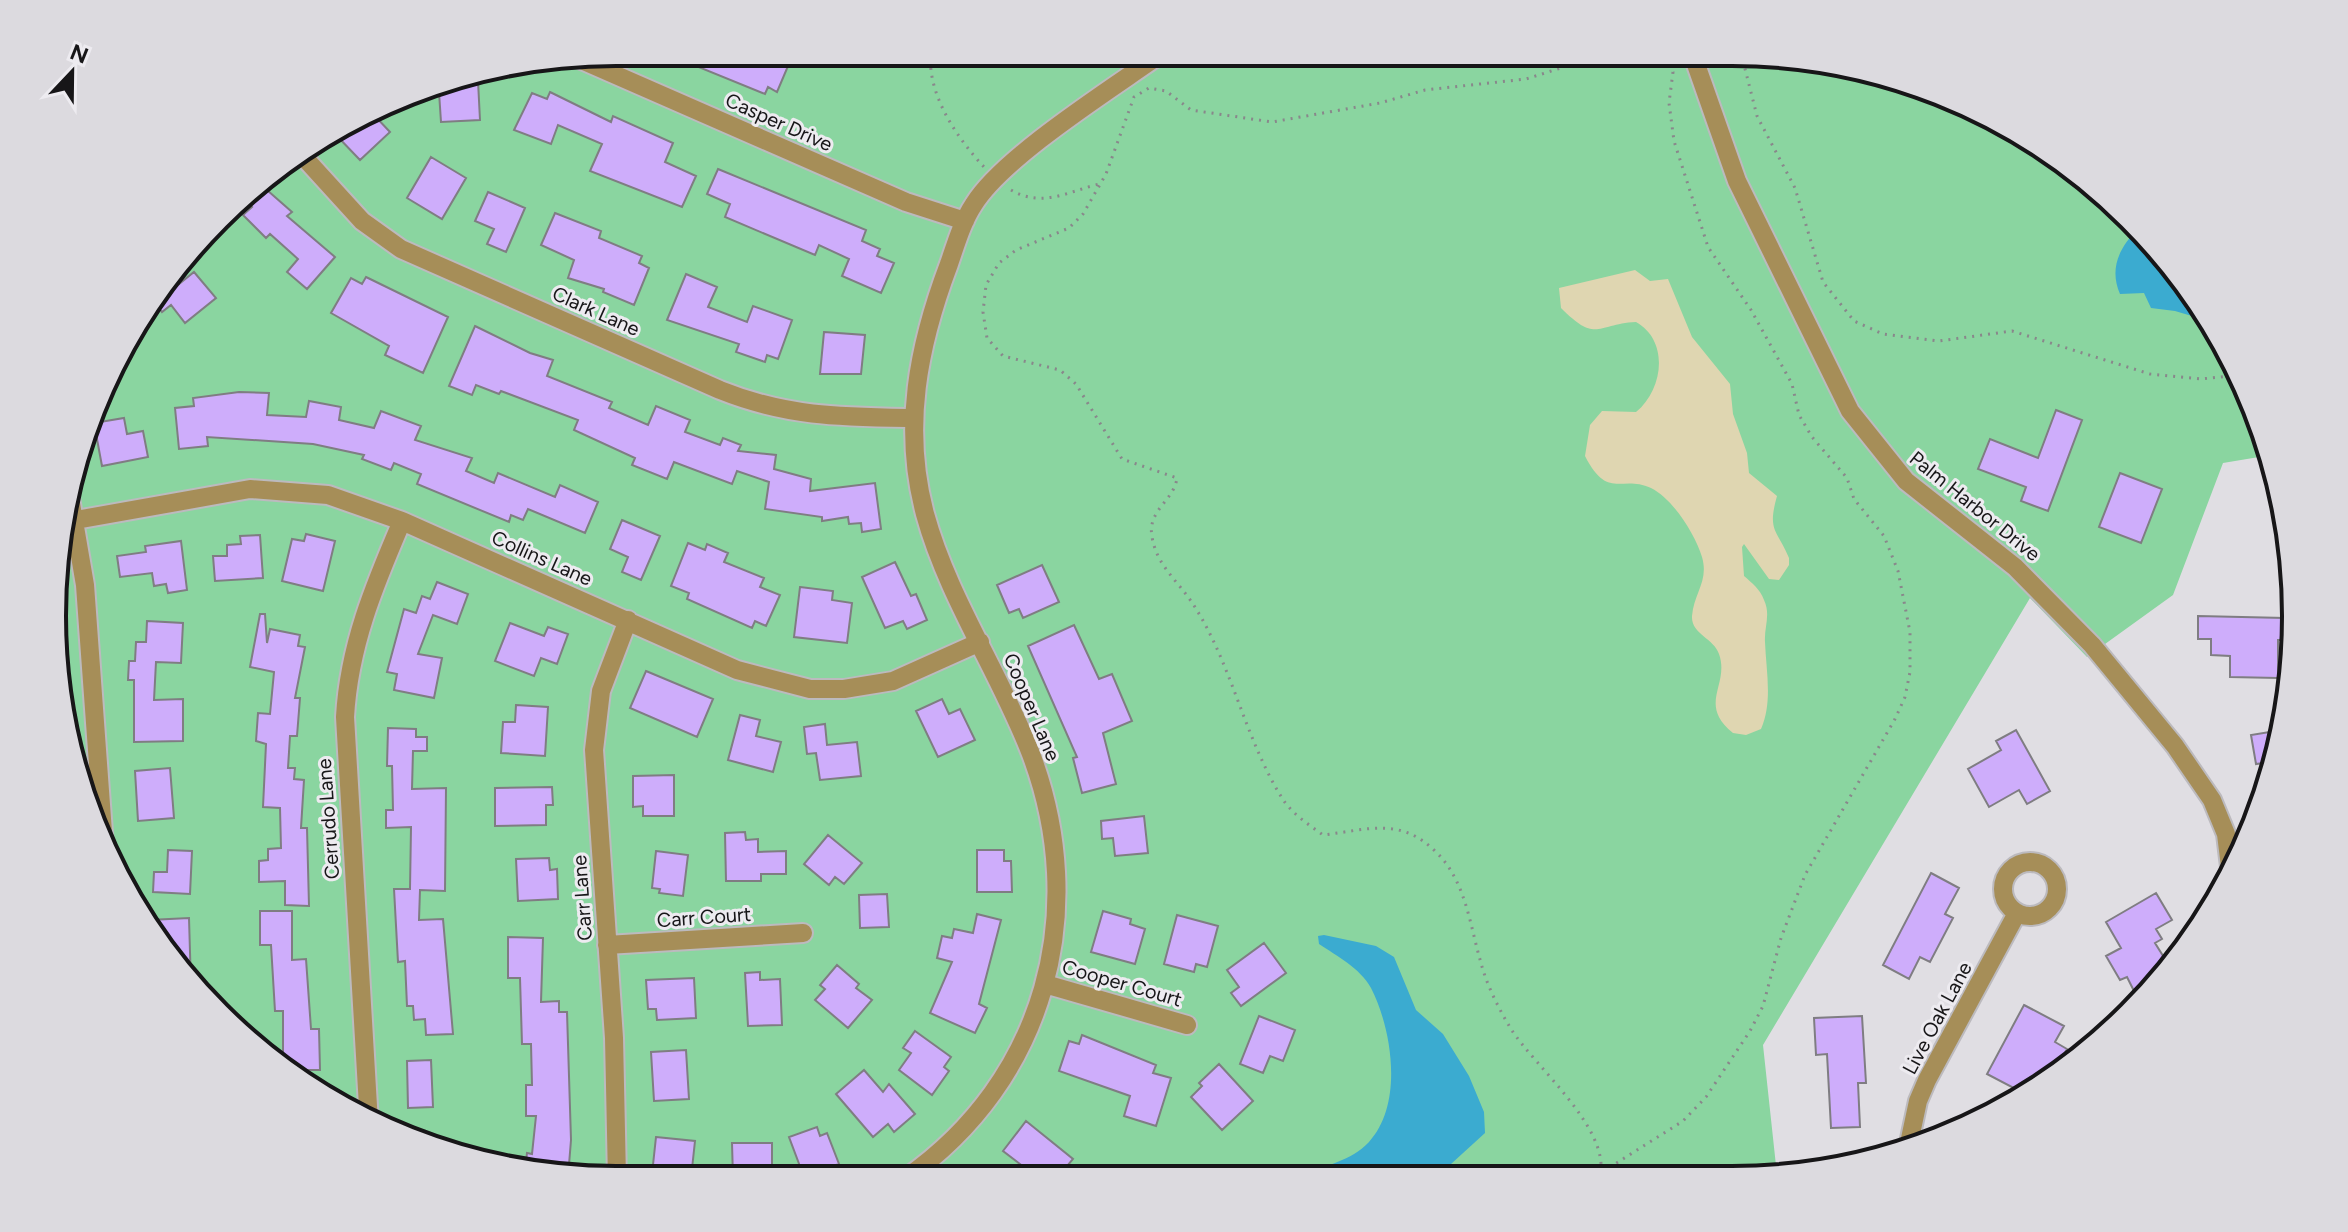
<svg xmlns="http://www.w3.org/2000/svg" width="2348" height="1232" viewBox="0 0 2348 1232" font-family="Figtree,sans-serif">
	<style>
		.green { fill: #8ad5a0 }
		.sand { fill: #dfd6b1 }
		.water { fill: #3babd0 }
		.building { fill: #ceadfb; stroke: #7f7d82; stroke-width: 2 }
		.lines { fill: none; stroke-linecap: round; stroke-linejoin: round }
		.minor-casing { stroke: #bcbabe; stroke-width: 22 }
		.path { stroke: #89878b; stroke-width: 3; stroke-dasharray: 2 6; stroke-linecap: butt }
		.minor { stroke: #a68e58; stroke-width: 18 }
		.labels { text-anchor: middle; dominant-baseline: central; stroke-width: 6; stroke-linejoin: round; paint-order: stroke }
		.street-label { font-size: 20px; fill: #171618; stroke: #edebf0 }
		.rim { fill: none; stroke: #171618; stroke-width: 4 }
	</style>
	<rect width="100%" height="100%" fill="#e0dee3"/>
	<path class="green" d="M616,52l1152,1c73,12 150,23 216,59 113,61 205,153 258,270 11,24 23,47 29,73l-48,8 -50,132 -86,62 -57,-59 -267,447 14,130 -1197,4 -110,-18 -104,-39 -93,-58 -81,-76 -97,-156 -42,-179 18,-183 76,-167 125,-134 162,-87z"/>
	<path class="sand" d="M1635,270l15,11 18,-2 24,58 38,47 3,30 14,39 2,20 28,23c-10,36 0,33 12,62v7l-10,15 -10,-1 -25,-35 -2,3 2,29c8,7 16,13 20,24 7,15 0,27 1,42 1,28 8,60 -4,87l-15,6 -13,-2c-36,-29 -3,-48 -14,-79 -5,-16 -28,-20 -27,-38 2,-23 17,-35 10,-59 -7,-23 -29,-58 -51,-69 -30,-14 -43,13 -66,-32l5,-31 12,-14 34,1c27,-22 34,-71 0,-90 -40,2 -39,22 -75,-14l-2,-20z"/>
	<path class="water" d="M2139,228l17,16 56,78 -37,-11 -24,-3 -7,-15 -24,1c-11,-25 -1,-47 19,-66z
		M1324,935l52,11 18,11 22,53 27,24 26,42 15,36 1,21 -34,31 -23,12 -124,1c23,-14 46,-15 65,-35 35,-38 23,-113 2,-154 -11,-20 -34,-32 -52,-44l-1,-8z"/>
	<path class="building" d="M701,52h19l25,10 4,-10h45l-17,40 -9,-5 -3,7 -69,-28z
		M478,81l2,39 -39,2 -2,-30 12,-1v-8z
		M550,92l61,30 2,-6 60,27 -8,19 31,14 -14,31 -92,-36 12,-27 -44,-19 -7,19 -37,-14 18,-37 15,6z
		M374,115l16,17 -30,28 -24,-25z
		M431,157l35,21 -24,41 -35,-21z
		M718,169l148,61 -4,11 18,8 -3,7 17,7 -13,30 -39,-17 7,-17 -30,-14 -4,10 -90,-38 5,-13 -23,-10z
		M259,183l33,29 -5,4 48,41 -28,32 -20,-17 11,-13 -28,-25 -4,4 -23,-23 9,-8 -8,-8z
		M488,192l37,16 -19,44 -19,-8 7,-15 -19,-8z
		M555,213l46,18 -2,7 43,18 -3,7 10,5 -15,37 -31,-13 1,-3 -36,-11 6,-18 -33,-15z
		M194,272l22,26 -31,25 -14,-18 -9,7 -10,-13 24,-19 3,4z
		M686,274l31,13 -9,20 39,15 6,-16 39,14 -14,39 -11,-4 -2,7 -29,-10 3,-8 -72,-24z
		M366,277l82,40 -25,56 -38,-18 4,-9 -58,-33 20,-35 11,6z
		M475,326l55,27 23,7 -6,16 65,26 -3,6 39,17 8,-19 34,14 -5,12 35,13 3,-7 18,7 -3,6 38,4 -2,14 37,10 -1,12 65,-8 6,46 -19,3 -1,-9 -12,1 -1,-7 -26,4v-4l-57,-8 4,-27 -32,-11 -5,13 -58,-22 -7,17 -35,-14 3,-7 -61,-28 4,-10 -77,-29 -2,3 -23,-9 -4,10 -23,-9z
		M824,332l41,3 -4,39h-41z
		M239,392l30,1 -2,22 39,2 3,-16 32,6 -2,13 35,8 7,-17 40,15 -6,14 57,18 -6,13 28,12 4,-10 57,24 5,-12 38,17 -13,31 -57,-24 -5,11 -12,-5 -2,7 -92,-38 4,-10 -27,-11 -3,7 -29,-11 2,-4 -51,-11 -106,-7 1,9 -29,3 -4,-41 19,-2 -1,-8z
		M2056,410l26,10 -34,91 -27,-10 5,-14 -48,-18 12,-30 48,19z
		M124,418l3,16 16,-3 5,26 -46,9 -8,-43z
		M2120,473l42,16 -21,54 -42,-16z
		M622,520l38,16 -19,44 -19,-8 6,-15 -18,-8z
		M306,534l29,7 -12,50 -41,-10 10,-42 12,2z
		M260,535l3,43 -48,3 -2,-25h14v-11l14,-1 -1,-8z
		M181,541l6,49 -19,3 -2,-9 -12,2 -2,-13 -32,4 -3,-21 29,-4 -1,-6z
		M688,543l17,7 2,-6 21,9 -4,9 40,16 -4,9 20,8 -14,31 -11,-5 -3,7 -65,-29 2,-6 -18,-7z
		M895,562l16,34 5,-2 11,26 -20,9 -4,-8 -18,7 -23,-51z
		M1042,565l17,37 -36,16 -4,-9 -10,4 -12,-28z
		M437,582l31,12 -11,30 -24,-9 -15,39 24,4 -8,40 -40,-8 3,-16 -10,-2 17,-63 12,4 6,-17 8,3z
		M800,587l33,4 -1,9 20,3 -5,40 -53,-6z
		M260,614h5l2,29 3,-14 30,6 -2,11 7,1 -10,51h5l-3,38h-7l-2,32h7l-1,11 10,1 -3,48h6l2,78 -24,-1v-24l-26,1v-21l9,-1v-11l13,-1 -1,-40 -17,-1 3,-63 -10,-3 2,-28 12,1 4,-42 -24,-5z
		M2198,616l87,2 -1,22h-6v38l-48,-1v-21l-19,-1v-16h-13z
		M147,621l36,2 -2,40 -25,-1 -2,38 29,-1v42l-49,1v-62h-6l1,-19h6l1,-19h10z
		M510,623l34,13 4,-9 20,7 -11,30 -16,-6 -7,18 -39,-15z
		M1074,625l25,54 13,-5 20,47 -29,12 13,51 -34,9 -9,-35 4,-1 -49,-111z
		M646,671l67,28 -16,38 -67,-29z
		M942,699l7,15 11,-5 15,31 -37,17 -22,-46z
		M516,705l32,2 -3,49 -44,-3 2,-31h12z
		M740,715l20,5 -4,16 25,6 -8,30 -45,-12z
		M825,724l2,21 30,-3 4,34 -41,4 -4,-27 -9,1 -3,-27z
		M388,728l28,1v8h11v14h-14l-1,38 34,-1 -1,103 -25,-1 -1,30 24,-1 10,115 -27,1 -1,-16 -11,1 -1,-14h-6l-2,-45 -7,1 -4,-73h16l1,-62 -25,1v-18h7l-1,-44h-5z
		M2016,730l34,61 -23,13 -8,-14 -30,17 -21,-38 33,-19 -5,-9z
		M2282,730l-5,31 -21,3 -5,-29z
		M170,768l4,50 -36,3 -3,-50z
		M674,775v41h-31v-10l-10,1v-31z
		M552,787l1,18h-7v20l-51,1v-38z
		M1144,816l4,37 -33,3 -2,-18 -11,1 -1,-18z
		M745,832l1,8 12,-1v13l28,-1v23h-25v7h-35l-1,-48z
		M828,835l34,28 -18,21 -9,-7 -6,8 -25,-21z
		M168,850l24,1 -2,43 -37,-2 1,-20h13z
		M977,850h27v11h7l1,31h-35z
		M656,851l32,4 -5,41 -24,-3 1,-4 -8,-1z
		M549,858l1,12 7,-1 1,30 -40,2 -2,-42z
		M1931,873l28,15 -14,26 8,4 -23,44 -10,-5 -11,22 -26,-14z
		M2156,893l16,27 -16,9 6,10 -7,4 15,24 -36,24 -7,-14 -7,3 -14,-24 15,-8 -15,-26z
		M887,894l2,33 -29,1 -1,-33z
		M260,911h32v49l14,-1 5,70h8l1,41h-37v-59h-8l-4,-66h-11z
		M1103,911l28,8 -1,5 15,5 -10,35 -44,-12z
		M977,914l24,6 -22,84 8,4 -12,25 -45,-20 22,-51 -15,-4 5,-22 10,2 2,-9 19,4z
		M1177,915l41,11 -11,41 -11,-3 -2,8 -30,-8z
		M189,918l2,68 -41,-66z
		M508,937l35,1 -2,64 18,-1v11h8l4,128 -3,37 -43,-7 2,-17 5,1 4,-38h-10v-31h6l-1,-41h-9l-2,-66h-12z
		M1264,943l22,30 -45,33 -10,-13 8,-6 -12,-17z
		M837,965l22,19 -3,4 16,12 -24,28 -33,-28 10,-11 -5,-4z
		M760,972v8l20,-1 2,46 -34,1 -3,-53z
		M694,978l2,40 -39,2 -1,-11h-8l-2,-29z
		M2024,1005l40,21 -9,16 12,7 -17,31 -14,-6 -11,20 -38,-20z
		M1259,1016l36,14 -12,31 -13,-5 -7,17 -23,-9z
		M1862,1016l4,67h-8l2,44 -29,1 -4,-74 -11,1 -2,-37z
		M915,1031l36,26 -7,10 5,4 -17,24 -33,-25 12,-17 -8,-5z
		M1082,1035l74,30 -3,8 18,5 -15,48 -32,-10 6,-20 -71,-25 10,-30 10,3z
		M686,1050l3,49 -35,2 -3,-49z
		M431,1060l2,47 -25,1 -1,-47z
		M1219,1064l34,37 -31,29 -31,-33 11,-11 -3,-3z
		M864,1070l19,22 6,-8 26,30 -21,18 -6,-8 -15,13 -37,-43z
		M1026,1121l47,38 -15,18h-21l-34,-26z
		M817,1127l3,9 7,-3 12,31 -35,13 -15,-40z
		M656,1137l39,4 -4,37 -39,-4z
		M732,1143h40v35h-39z"/>
	<g class="lines">
		<defs>
			<path id="minor" d="M1692,53l45,128 113,230 56,70 109,86 77,78 83,101 37,54 14,34 5,41
				M577,58l329,144 59,19
				M301,154l61,67 39,28 319,141c67,27 122,27 193,28
				M69,492l16,93 19,261
				M76,520l174,-31 78,6 74,26 335,149 73,19h34l49,-8 87,-39
				M2003 889a27 27 0 1 1 54 0a27 27 0 1 1-54 0Z
				M607,945l196,-12
				M1045,984l142,41
				M369,1123l-24,-406c4,-71 29,-131 57,-196
				M1908,1148l10,-47 9,-21 90,-167
				M906,1178c140,-98 184,-267 125,-424 -31,-81 -83,-156 -106,-240 -23,-86 -7,-168 24,-250 7,-20 13,-42 25,-60 30,-48 139,-116 188,-151
				M617,1179l-3,-141 -20,-288 7,-59 27,-71"/>
		</defs>
		<use href="#minor" class="minor-casing"/>
		<path class="path" d="M931,52c-5,41 26,86 53,115
			M1587,53l-23,14 -38,12 -101,11 -45,13 -108,19 -81,-12 -25,-19 -17,-3 -15,9 -28,77 -23,40 -14,14 -53,22 -17,13 -13,22 -3,27 4,26 16,18 57,14 16,14 46,75 55,19c-3,23 -30,32 -25,59 5,29 26,44 41,67 39,60 51,133 89,194 9,15 26,26 41,37 44,-5 77,-19 113,17 30,29 34,74 45,111 6,23 18,46 30,66 24,38 100,100 89,147
			M1741,53l16,63 38,72 28,94 31,39 29,13 56,7 73,-10 138,43 51,5 38,-4
			M1011,190c31,18 56,2 88,-6
			M1596,1176l87,-55 23,-24 44,-66 13,-25 18,-68 24,-63 90,-156 10,-22 5,-25v-40l-12,-61 -14,-35 -30,-37 -7,-21 -35,-41 -13,-22 -7,-31 -41,-74 -43,-63 -34,-106 -5,-38 4,-31 -8,-19"/>
		<use href="#minor" class="minor"/>
	</g>
	<g class="labels">
		<g class="street-label">
			<text transform="translate(779 122) rotate(24)">Casper Drive</text>
			<text transform="translate(596 311) rotate(24)">Clark Lane</text>
			<text transform="translate(1975 506) rotate(39)">Palm Harbor Drive</text>
			<text transform="translate(542 558) rotate(24)">Collins Lane</text>
			<text transform="translate(1032 707) rotate(67)">Cooper Lane</text>
			<text transform="translate(328 819) rotate(-94)">Cerrudo Lane</text>
			<text transform="translate(582 898) rotate(-94)">Carr Lane</text>
			<text transform="translate(704 917) rotate(-4)">Carr Court</text>
			<text transform="translate(1122 983) rotate(16)">Cooper Court</text>
			<text transform="translate(1937 1018) rotate(-62)">Live Oak Lane</text>
		</g>
	</g>
	<path d="M0 0H2348V1232H0ZM616 66H1732A550 550 0 0 1 2282 616V616A550 550 0 0 1 1732 1166H616A550 550 0 0 1 66 616V616A550 550 0 0 1 616 66Z" fill="#dcdadf" fill-rule="evenodd"/>
	<path class="rim" d="M616 66H1732A550 550 0 0 1 2282 616V616A550 550 0 0 1 1732 1166H616A550 550 0 0 1 66 616V616A550 550 0 0 1 616 66Z"/>
	<g transform="translate(72 72) rotate(22)" stroke="#edebf0" stroke-width="6" paint-order="stroke">
	<path d="M0-6L14 30L0 20L-14 30Z" fill="#171618"/>
	<text y="-12" font-size="22" font-weight="bold" text-anchor="middle" fill="#171618">N</text>
	</g>
</svg>
